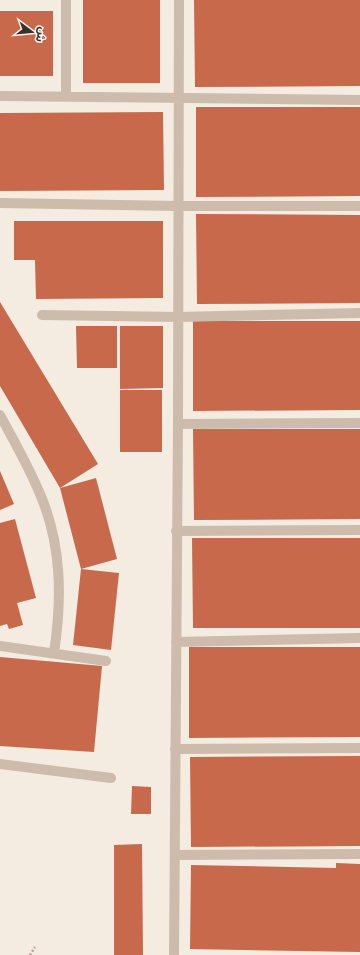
<svg xmlns="http://www.w3.org/2000/svg" width="360" height="955" viewBox="0 0 360 955" font-family="'Archivo Narrow','Noto Sans Arabic',sans-serif">
	<style>
		.building { fill: #c8694b }
		.lines { fill: none; stroke-linecap: round; stroke-linejoin: round }
		.path { stroke: #b9a596; stroke-width: 2.5; stroke-dasharray: 2 2; stroke-linecap: butt }
		.minor { stroke: #cdbbac; stroke-width: 10 }
	</style>
	<rect width="100%" height="100%" fill="#f4ebe1"/>
	<path class="building" d="M83,0h77v83h-77z
		M194,0h166v86l-165,1z
		M0,11h53v65h-53z
		M196,107h164v89l-164,1z
		M163,112l1,78 -164,1v-78z
		M196,214l164,1v88l-163,1z
		M14,221h149v77l-127,1 -1,-39h-21z
		M0,302l98,162 -38,24 36,-10 21,81 -36,10 -21,-81 -60,-102z
		M193,321h167v89l-167,1z
		M76,326h41v42h-40z
		M120,326h43v62l-43,1z
		M120,390h42v62h-42z
		M193,429h167v90l-166,1z
		M0,471l14,33 -14,6z
		M15,519l21,79 -19,5 6,22 -14,4 -2,-5 -7,2v-103z
		M192,538h168v90h-167z
		M81,569l38,4 -8,77 -38,-5z
		M189,647h171v90l-171,1z
		M0,657l102,9 -8,86 -94,-6z
		M360,756v90l-169,1 -1,-90z
		M132,786l19,1v27h-20z
		M142,844l1,111h-29v-110z
		M336,863l24,1v88l-170,-3 1,-84 145,3z"/>
	<g class="lines">
		<path class="path" d="M30,955l5,-8"/>
		<path class="minor" d="M66,0v96
			M0,96l360,4
			M0,203l178,3h182
			M42,315l136,2 182,-4
			M0,415c14,26 29,52 40,79 22,51 22,105 14,159
			M178,424l182,-1
			M176,531l184,-1
			M176,642l184,-4
			M0,646l106,15
			M175,749l185,-1
			M0,764l111,14
			M175,855l185,-1
			M174,955l4,-531 1,-424"/>
	</g>
	<g transform="translate(32 32) rotate(106)" stroke="#fbf5ee" stroke-width="3" paint-order="stroke">
	<path d="M0-3L7 15L0 10L-7 15Z" fill="#3b302b"/>
	<text y="-6" font-size="11" font-weight="bold" text-anchor="middle" fill="#3b302b">ش</text>
	</g>
</svg>
